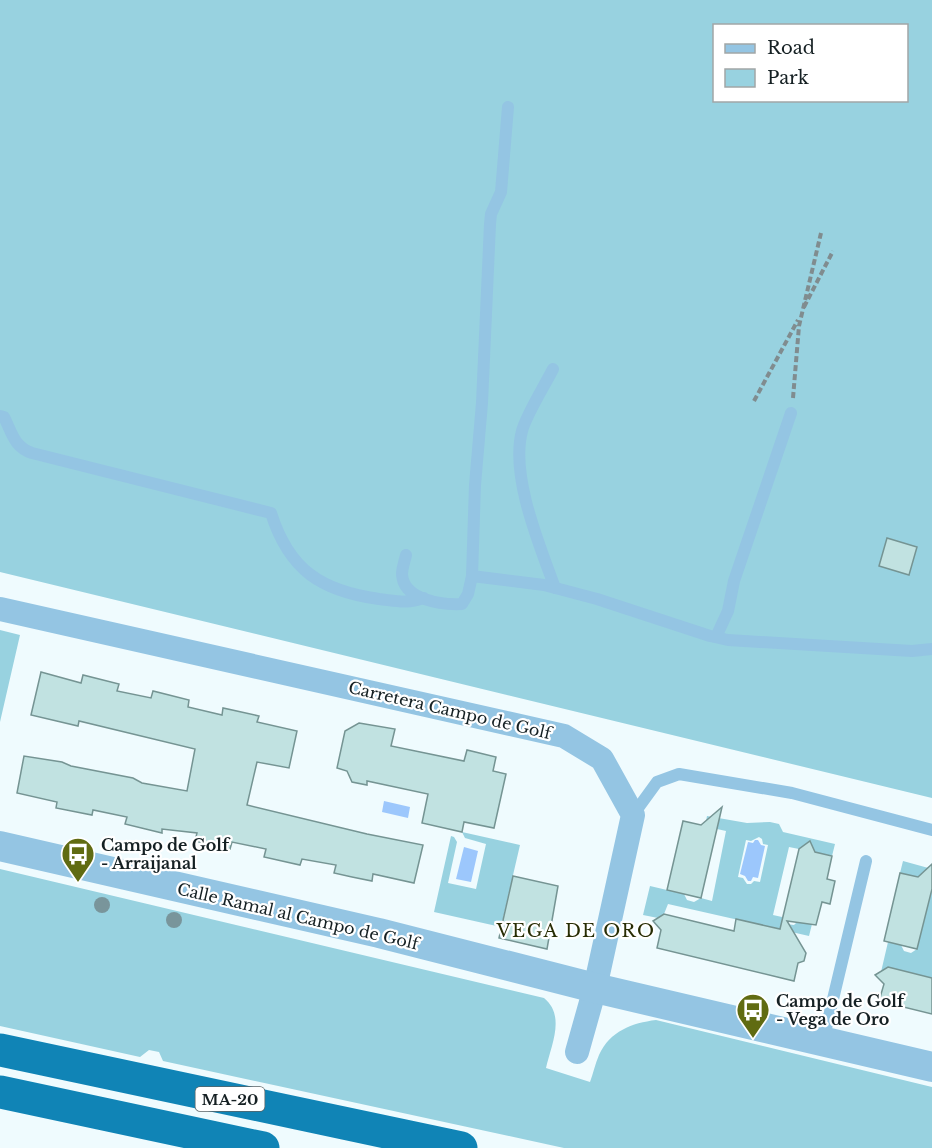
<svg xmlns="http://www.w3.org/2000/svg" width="932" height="1148" viewBox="0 0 932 1148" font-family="'Libre Baskerville',serif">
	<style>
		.green { fill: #98d2e0; fill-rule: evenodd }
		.water { fill: #9cc7fc }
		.building { fill: #c1e2e1; stroke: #759493; stroke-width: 1.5 }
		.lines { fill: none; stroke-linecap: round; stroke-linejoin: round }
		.path { stroke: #808c8f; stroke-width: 4; stroke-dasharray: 6 3; stroke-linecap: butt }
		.service { stroke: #94c5e3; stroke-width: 12 }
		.minor { stroke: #94c5e3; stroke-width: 24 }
		.tertiary { stroke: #94c5e3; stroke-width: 30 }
		.motorway { stroke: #1084b6; stroke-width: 33 }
		.tree { fill: #79959b }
		.labels { text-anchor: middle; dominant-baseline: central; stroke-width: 4.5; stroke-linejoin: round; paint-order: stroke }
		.shield { fill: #fff; stroke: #5b6365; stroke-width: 1.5 }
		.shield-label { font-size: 15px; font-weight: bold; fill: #152023 }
		.street-label { font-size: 16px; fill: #152023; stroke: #fff }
		.poi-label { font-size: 16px; font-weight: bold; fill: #152023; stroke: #fff; text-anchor: start }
		.neighbourhood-label { font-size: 18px; letter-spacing: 1.5px; fill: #282d04; stroke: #fff }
	</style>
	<rect width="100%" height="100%" fill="#effbfe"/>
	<path class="green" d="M0,0h932v798l-932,-226zM714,26h192v74h-192z
		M0,630l20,5 -20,87z
		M707,816l40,7 23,-1 9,2 4,8 52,12 -3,12 -17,-4 -3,-6 -7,-1 -6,4 -10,-2 -16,68 9,2 5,7 7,1 4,-4 14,3 -3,12 -141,-32 -4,10 -6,4 -15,-3 7,-29 34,8 3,6 7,2 7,-4 11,3 14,-70 -9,-2 -11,-8zM759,837l3,2 1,5 5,1 -8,37 -6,-1 -3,3h-4l-4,-6 -5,-1 8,-37 5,1z
		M462,832l58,13 -19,82 -67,-15 17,-76 3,1 3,5 -9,41 28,6 10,-45 -21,-6z
		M903,861l29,8 -2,5 -7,-2 -5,5 -18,-4z
		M0,869l544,129c22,18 7,47 2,70l44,14c3,-8 5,-18 9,-27 11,-24 33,-32 57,-35l276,67v61h-368l-401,-87 -4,-9 -10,-2 -9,7 -140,-31z
		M932,889v89l-44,-11 -7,5 7,-30 13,3 3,6 7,2 6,-4z"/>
	<path class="water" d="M384,801l26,6 -2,11 -26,-6z
		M755,840h3l3,5 4,1 -7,32 -5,-1 -2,4h-3l-3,-5 -5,-2 8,-32 5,1z
		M464,847l14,4 -7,31 -15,-3z"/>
	<path class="building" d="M887,538l30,9 -8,28 -30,-9z
		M41,672l40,11 2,-8 36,9 -2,7 34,7 2,-7 36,9 -1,7 34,8 1,-7 36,8 -2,6 40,9 -8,37 -32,-6 -10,43 120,29 56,11 -9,38 -41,-9 -1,7 -20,-4 -18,-4 2,-8 -34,-6 -2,6 -36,-8 2,-8 -34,-7 -2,7 -35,-8 2,-8 -35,-4v4l-37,-9 2,-7 -34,-7 -1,5 -36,-7 1,-6 -40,-9 7,-37 38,6 9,4 62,12 9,5 45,8 8,-42 -116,-28 -1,5 -47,-11z
		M359,723l36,6 -4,17 73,15 3,-11 29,7 -3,14 13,3 -12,54 -30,-6 -2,10 -40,-9 6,-29 -61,-13v4l-15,-3 -5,-11 -10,-3 8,-37z
		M722,807l-21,91 -34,-8 16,-69 18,4z
		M810,841l5,11 17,4 -5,23 8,2 -5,23 -8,-2 -6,23 -29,-4 19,32 -2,8 -6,2 -4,18 -137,-33 4,-18 -8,-9 11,-7 70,17 2,-12 44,10 19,-80z
		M932,864v25l-15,60 -33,-8 16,-68 18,4z
		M513,876l45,10 -11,63 -48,-11z
		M888,967l44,11v36l-53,-13 5,-17 -9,-9z"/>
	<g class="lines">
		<path class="path" d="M804,307l29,-56
			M793,398l6,-72 22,-93
			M754,401l44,-81"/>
		<path class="service" d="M553,369c-8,16 -27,46 -31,62 -12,45 18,115 33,157
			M0,416l4,1c8,16 10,30 28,36l239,60c18,57 50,78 108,86 18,2 27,5 45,-1
			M406,555c-1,5 -4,13 -4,19 1,26 40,31 60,30l6,-10 4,-18 72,9 53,14 113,37 18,4 184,11 20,-2
			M472,576l3,-91 7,-82 8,-179 1,-10 10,-22 7,-85
			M716,637l12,-26 6,-30 57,-168
			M633,815l24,-33 22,-8 113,19 140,37
			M823,1041l43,-180"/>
		<path class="minor" d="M0,609l564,127 38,23 31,56 -38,173 -18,64"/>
		<path class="tertiary" d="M0,846l379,87 216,55 337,79"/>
		<path class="motorway" d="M0,1050l461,98
			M0,1092l263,56"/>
	</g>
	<g class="tree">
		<circle cx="102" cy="905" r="8"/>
		<circle cx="174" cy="920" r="8"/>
	</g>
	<defs>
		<symbol id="bus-pin" viewBox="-11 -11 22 30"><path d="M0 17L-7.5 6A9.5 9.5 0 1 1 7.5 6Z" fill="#606b12" stroke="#fff"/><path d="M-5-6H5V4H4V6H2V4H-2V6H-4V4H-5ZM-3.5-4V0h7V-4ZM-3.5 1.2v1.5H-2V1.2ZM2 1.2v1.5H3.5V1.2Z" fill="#fff"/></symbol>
	</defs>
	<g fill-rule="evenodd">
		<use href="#bus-pin" x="59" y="835" width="38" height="52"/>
		<use href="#bus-pin" x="734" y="991" width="38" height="52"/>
	</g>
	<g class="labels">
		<rect class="shield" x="195.5" y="1087" width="69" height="24" rx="4.5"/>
		<g class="shield-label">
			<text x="230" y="1099">MA-20</text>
		</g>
		<g class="street-label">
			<text transform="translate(450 710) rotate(13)">Carretera Campo de Golf</text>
			<text transform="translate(298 916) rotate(13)">Calle Ramal al Campo de Golf</text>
		</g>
		<g class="poi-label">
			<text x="101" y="845">Campo de Golf<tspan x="101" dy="18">- Arraijanal</tspan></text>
			<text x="776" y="1001">Campo de Golf<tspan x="776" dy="18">- Vega de Oro</tspan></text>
		</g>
		<g class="neighbourhood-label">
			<text x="576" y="931">VEGA DE ORO</text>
		</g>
	</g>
	<rect x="713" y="24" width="195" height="78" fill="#ffffff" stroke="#a1a6a7" stroke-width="1.5"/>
	<rect x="725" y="44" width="30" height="9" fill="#94c5e3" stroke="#a1a6a7" stroke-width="1.5"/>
	<text x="767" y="54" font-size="18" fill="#152023">Road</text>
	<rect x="725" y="69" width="30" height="18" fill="#98d2e0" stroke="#a1a6a7" stroke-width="1.5"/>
	<text x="767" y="84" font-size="18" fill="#152023">Park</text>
</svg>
